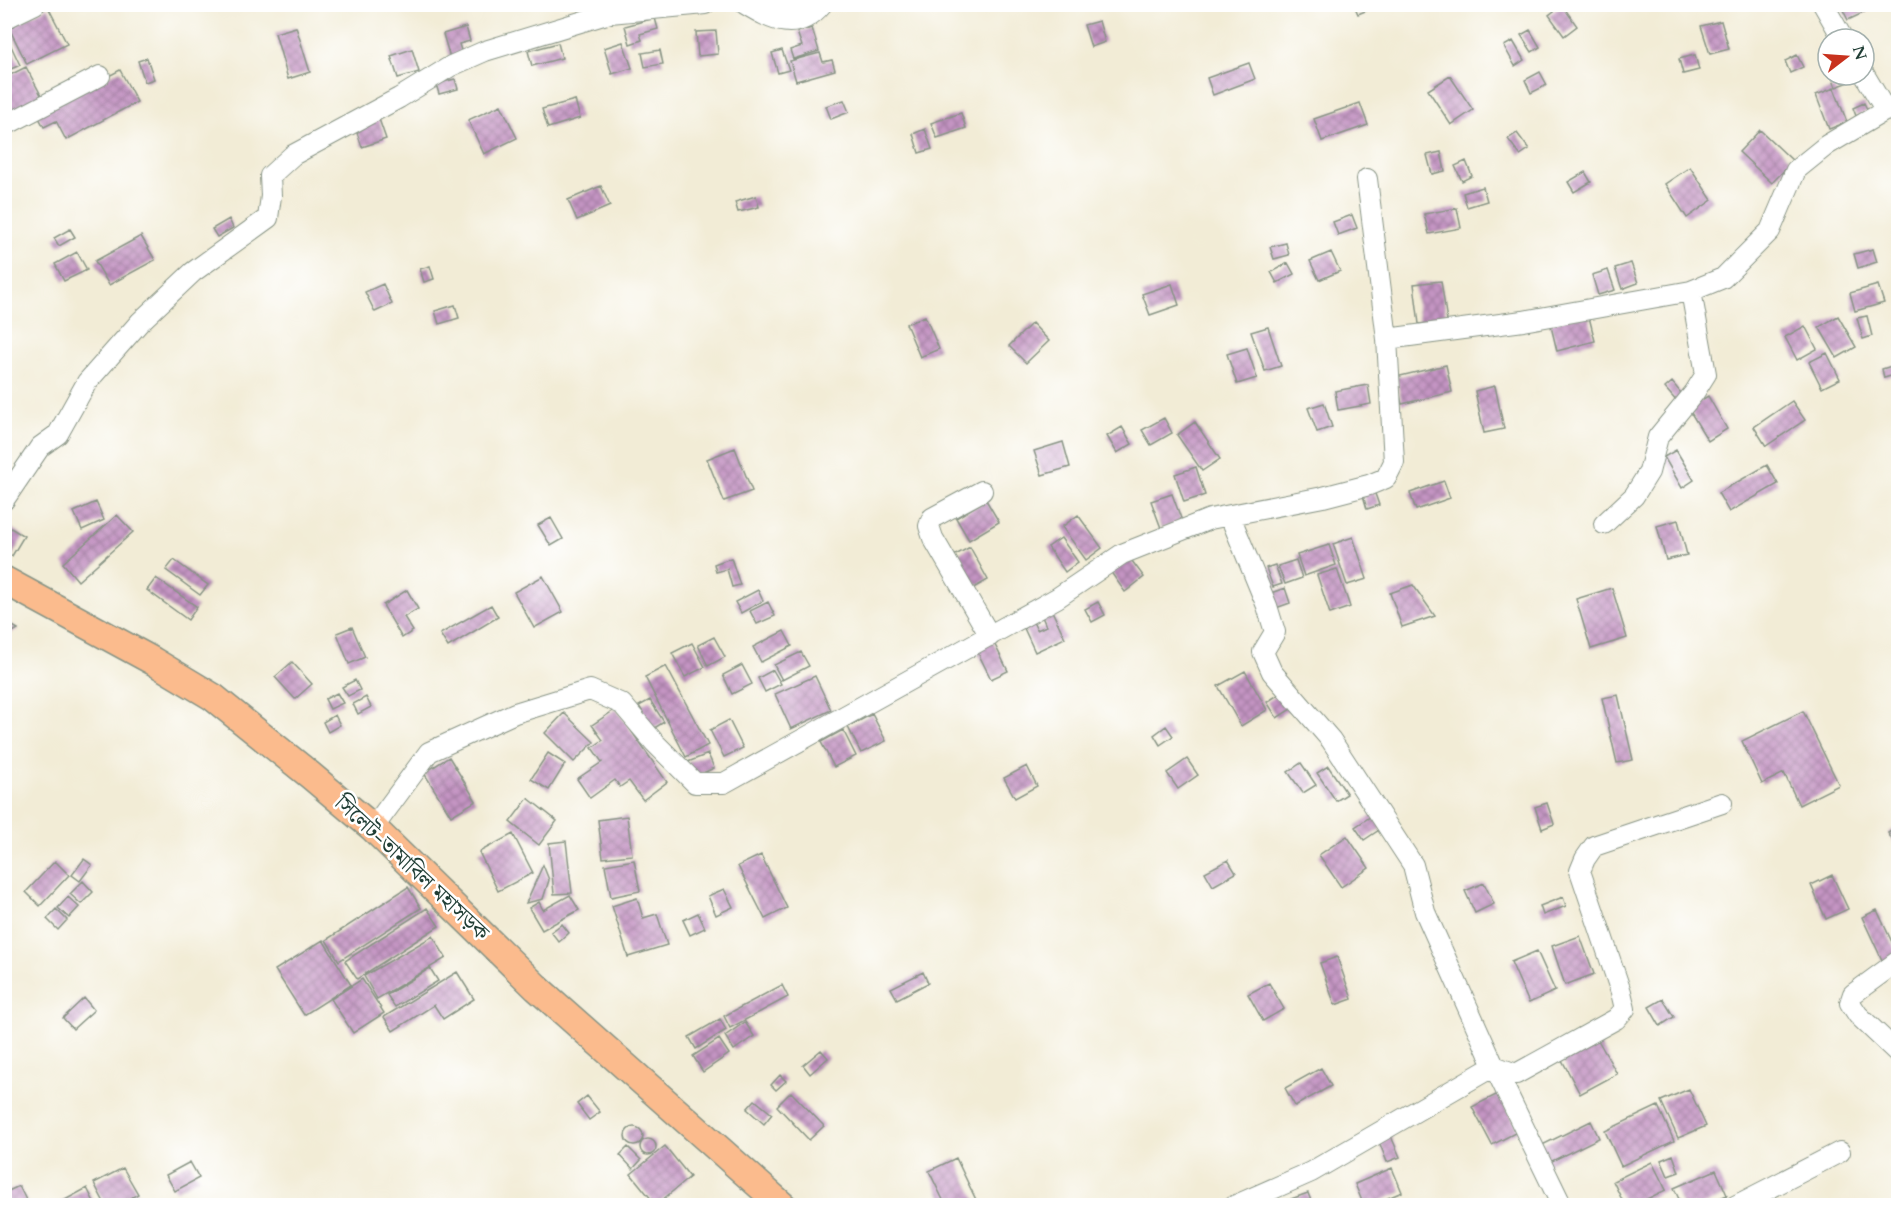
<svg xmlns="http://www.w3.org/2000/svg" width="1903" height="1210" viewBox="0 0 1903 1210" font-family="Cardo,'Noto Serif Bengali',serif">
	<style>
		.building { fill: url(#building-cross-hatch) }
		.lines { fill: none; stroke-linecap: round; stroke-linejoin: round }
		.minor-casing { stroke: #889485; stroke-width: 22 }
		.highway-casing { stroke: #889485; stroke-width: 30 }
		.minor { stroke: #fff; stroke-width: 20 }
		.highway { stroke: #fbbb8d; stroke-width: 27 }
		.labels { text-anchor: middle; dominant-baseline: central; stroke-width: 5; stroke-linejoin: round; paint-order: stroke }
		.street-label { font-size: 22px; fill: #1f3d34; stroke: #fff }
	</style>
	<defs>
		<pattern id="building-cross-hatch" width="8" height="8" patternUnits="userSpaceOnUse" patternTransform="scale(1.5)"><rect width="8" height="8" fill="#c494c3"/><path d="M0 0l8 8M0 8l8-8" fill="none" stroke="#9f7a9f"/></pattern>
	</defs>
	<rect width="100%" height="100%" fill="#fff"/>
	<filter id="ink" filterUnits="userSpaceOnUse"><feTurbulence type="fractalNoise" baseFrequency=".0167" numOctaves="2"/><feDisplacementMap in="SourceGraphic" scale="12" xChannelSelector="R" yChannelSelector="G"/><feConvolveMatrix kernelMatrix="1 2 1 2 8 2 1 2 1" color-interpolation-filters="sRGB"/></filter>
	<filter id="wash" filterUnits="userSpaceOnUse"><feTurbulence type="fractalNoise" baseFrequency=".008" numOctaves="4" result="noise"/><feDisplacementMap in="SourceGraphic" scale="24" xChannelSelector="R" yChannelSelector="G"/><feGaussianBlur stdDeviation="1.35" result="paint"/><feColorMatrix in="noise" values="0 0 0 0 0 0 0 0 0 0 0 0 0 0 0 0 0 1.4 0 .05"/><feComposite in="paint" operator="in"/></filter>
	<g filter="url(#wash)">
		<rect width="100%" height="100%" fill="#f2ecd6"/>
		<g id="blocks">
			<path class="building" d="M1848,4h24l2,4 -26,12 -6,-12z
				M1354,5h20l1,2 -17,7z
				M1562,5l15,21 -13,10 -15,-21z
				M48,7l19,37 -40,20 -18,-36z
				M655,18l3,11 -18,5 2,6 -12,4 -5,-18z
				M1099,21l6,21 -14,5 -7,-22z
				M1721,21l8,28 -19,5 -9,-28z
				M296,27l14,45 -22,7 -13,-46z
				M466,27l4,14 -11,3 4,13 -12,4 -8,-27z
				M812,28l7,23 -26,8 -3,-9 12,-4 -5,-14z
				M1530,30l10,17 -8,5 -11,-17z
				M4,31l16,34 -16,7z
				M716,31l2,23 -20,2 -2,-24z
				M1513,41l11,19 -9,6 -11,-20z
				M623,42l9,26 -20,6 -8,-26z
				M558,43l4,15 -30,8 -4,-15z
				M412,49l7,23 -21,6 -7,-22z
				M660,50l3,14 -18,3 -3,-14z
				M782,50l7,20 -11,3 -6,-20z
				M820,53l3,9 9,-2 3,10 -39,11 -6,-20z
				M1695,55l4,15 -16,4 -4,-15z
				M1797,55l6,12 -13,6 -5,-12z
				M147,58l7,21 -9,3 -7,-21z
				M1249,63l6,16 -42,16 -6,-17z
				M26,67l16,30 -31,17 -7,-12v-24z
				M120,70l17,32 -71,38 -10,-19 -12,6 -7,-13z
				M1540,72l7,13 -16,8 -6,-13z
				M1831,75h24l2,4 -21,8z
				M1450,76l23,34 -22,15 -23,-35z
				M455,79l3,10 -19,5 -3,-10z
				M1834,88l13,34 -18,7 -13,-34z
				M575,100l5,18 -32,10 -6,-19z
				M844,100l5,12 -18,7 -5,-13z
				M1360,103l8,22 -46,16 -8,-22z
				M1864,103l4,8 -12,5 -3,-8z
				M501,105l16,33 -33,16 -16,-34z
				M961,113l5,15 -29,10 -6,-15z
				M379,119l7,20 -24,8 -7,-20z
				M925,129l7,20 -13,4 -6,-19z
				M1760,130l33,31 -21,22 -33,-31z
				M1517,133l12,16 -9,6 -12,-16z
				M1441,152l4,19 -13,3 -5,-19z
				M1466,161l6,15 -10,5 -7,-15z
				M1690,167l22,33 -25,18 -22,-34z
				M1585,172l6,10 -17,10 -6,-10z
				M601,186l9,20 -33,14 -9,-20z
				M1483,187l4,14 -20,6 -4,-14z
				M756,196l3,11 -21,5 -3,-10z
				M1457,208l4,20 -32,6 -5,-20z
				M1352,215l5,13 -19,7 -5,-13z
				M229,219l4,9 -16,9 -5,-8z
				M70,229l5,8 -16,9 -5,-8z
				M141,236l14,24 -46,25 -14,-24z
				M1286,243l3,12 -15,4 -4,-12z
				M1873,249l4,13 -19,6 -4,-14z
				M77,252l10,18 -23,11 -9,-17z
				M1331,252l9,19 -21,9 -9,-19z
				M1288,263l6,11 -17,9 -6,-11z
				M1631,263l7,20 -16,6 -7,-21z
				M430,266l4,13 -10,3 -4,-13z
				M1608,270l7,20 -17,5 -6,-20z
				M1441,281l6,40 -28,3 -5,-40z
				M383,284l9,20 -17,8 -10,-20z
				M1172,284l7,21 -29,10 -8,-21z
				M1878,285l6,18 -29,8 -5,-18z
				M455,305l4,13 -20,6 -4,-13z
				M1588,313l7,28 -38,10 -7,-29z
				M925,316l14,33 -19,8 -14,-33z
				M1838,316l18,31 -19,11 -18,-31z
				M1867,316l5,20 -9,3 -6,-21z
				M1032,323l17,18 -23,22 -17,-17z
				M1805,326l12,23 -20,11 -12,-23z
				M1268,327l13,39 -16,5 -14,-39z
				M1247,348l10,30 -20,6 -10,-30z
				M1827,353l13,26 -18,9 -13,-26z
				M1898,364v10l-14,4 -2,-9z
				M1446,365l6,27 -50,12 -6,-27z
				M1672,382l13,16 -7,5 -13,-15z
				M1368,385l3,19 -33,6 -3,-19z
				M1495,386l9,43 -20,4 -9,-42z
				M1708,396l19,33 -19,12 -20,-33z
				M1792,401l13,19 -39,26 -12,-19z
				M1324,403l8,24 -15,5 -9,-24z
				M1164,418l8,15 -21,12 -9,-15z
				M1195,422l25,37 -18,12 -25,-36z
				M1122,427l10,17 -15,9 -10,-17z
				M1063,442l7,25 -28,8 -8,-24z
				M735,448l17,43 -28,10 -17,-42z
				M1676,450l18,30 -12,8 -18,-31z
				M1767,465l11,19 -49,28 -11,-19z
				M1196,467l9,28 -21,7 -9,-28z
				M1444,481l6,17 -34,12 -6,-17z
				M1373,488l6,17 -12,4 -5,-17z
				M1172,494l10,27 -21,7 -10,-27z
				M986,500l13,22 -30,18 -13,-22z
				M96,502l8,18 -22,10 -8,-18z
				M117,515l16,17 -55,49 -15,-18z
				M1078,515l24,33 -16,12 -24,-33z
				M551,518l12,21 -12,7 -13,-21z
				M1678,520l9,35 -21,5 -9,-34z
				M4,524l20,12 -12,20 -8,-5z
				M1353,537l14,42 -20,6 -14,-41z
				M1061,538l17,24 -13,10 -17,-25z
				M1329,545l7,20 -32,11 -7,-21z
				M970,547l18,33 -20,11 -18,-33z
				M1129,557l15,20 -19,15 -15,-21z
				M731,558l9,27 -8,2 -5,-18 -11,3 -2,-8z
				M174,560l34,25 -8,10 -34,-25z
				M1296,560l6,18 -17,6 -7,-18z
				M1275,565l7,19 -9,3 -7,-19z
				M1337,569l13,38 -20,7 -13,-39z
				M543,576l20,36 -29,16 -20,-36z
				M156,578l41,29 -9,13 -41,-30z
				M1413,585l22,31 -33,11 -12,-34z
				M1285,588l5,15 -17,6 -5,-15z
				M1612,588l15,50 -36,11 -15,-50z
				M407,590l11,19 -14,8 9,14 -11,7 -19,-33z
				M758,590l5,11 -22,12 -6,-11z
				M768,602l7,14 -18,8 -7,-13z
				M1098,602l7,13 -13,7 -7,-13z
				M491,605l7,12 -50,30 -8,-13z
				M1051,609l14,29 -30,14 -13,-28 10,-4 5,10 9,-4 -5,-12z
				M4,621l14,8 -14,8z
				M352,627l13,30 -16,7 -12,-31z
				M784,631l8,15 -31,16 -8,-15z
				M714,637l11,20 -17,9 -10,-21z
				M993,641l15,30 -17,8 -15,-30z
				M692,643l13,24 -20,10 -13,-24z
				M801,652l8,14 -27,14 -8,-15z
				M292,662l20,22 -17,15 -20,-22z
				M742,665l10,19 -20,10 -9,-19z
				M666,666l42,79 -22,12 -41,-80z
				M773,670l8,14 -16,8 -7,-14z
				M1245,671l22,39 -26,16 -23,-40z
				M815,676l16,34 -40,19 -16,-35z
				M355,680l5,10 -12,6 -6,-9z
				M1284,691l10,16 -17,11 -10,-16z
				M337,693l6,10 -13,6 -5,-10z
				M1618,695l15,65 -16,3 -15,-65z
				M366,697l5,10 -13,7 -5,-10z
				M650,700l14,22 -11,7 -14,-23z
				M616,709l51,73 -24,18 -14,-19 -9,6 -5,-7 -25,18 -13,-19 25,-17 -10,-14 11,-8 -11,-15z
				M1803,711l36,74 -40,20 -15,-32 -22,11 -20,-43z
				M564,713l30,29 -20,20 -29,-29z
				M872,714l14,27 -25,12 -13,-26z
				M335,715l5,10 -12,7 -5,-10z
				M729,720l14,28 -19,9 -14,-27z
				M1166,726l7,10 -13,9 -6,-10z
				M843,730l13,26 -22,11 -13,-25z
				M548,753l17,11 -16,26 -18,-11z
				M708,754l6,14 -20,9 -6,-15z
				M449,757l27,44 -25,15 -27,-43z
				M1187,759l11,16 -20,14 -11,-16z
				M1301,763l15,22 -13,8 -15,-21z
				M1027,766l10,20 -22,12 -11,-20z
				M1328,766l19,28 -11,7 -19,-28z
				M528,798l29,23 -18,24 -29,-23z
				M1547,803l7,21 -12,5 -7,-22z
				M1376,813l9,13 -21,14 -9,-13z
				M627,816l5,39 -29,3 -5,-38z
				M1898,827v18l-2,1 -8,-13z
				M513,834l20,39 -35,18 -19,-39z
				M1347,836l22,32 -28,19 -22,-32z
				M566,841l6,52 -18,1 -5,-51z
				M761,855l26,53 -22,11 -27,-53z
				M84,859l8,6 -12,16 -8,-6z
				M634,860l6,31 -29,6 -6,-32z
				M1228,860l8,13 -23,13 -8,-14z
				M55,861l14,14 -29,31 -14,-14z
				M543,865l6,15 -6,19 -17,4z
				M1832,875l16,34 -22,10 -15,-34z
				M83,881l10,11 -12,12 -11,-10z
				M1484,883l10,21 -19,9 -10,-22z
				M408,887l13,21 -82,53 -13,-21z
				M724,889l9,18 -17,8 -8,-19z
				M570,895l9,15 -37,20 -13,-22 10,-6 4,8z
				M68,897l11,10 -10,11 -11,-10z
				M1563,897l3,9 -23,9 -3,-9z
				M637,898l6,20 14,-4 10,31 -39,12 -16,-51z
				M427,908l12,18 -82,53 -12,-18z
				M56,909l11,11 -9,10 -11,-11z
				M1877,910l21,45 -15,7 -21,-45z
				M698,913l7,15 -15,7 -7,-15z
				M562,924l7,9 -10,9 -8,-10z
				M433,936l13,22 -69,41 -13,-23z
				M1580,936l14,38 -29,11 -13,-39z
				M323,940l28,45 -47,30 -29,-45z
				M1537,951l18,40 -26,12 -18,-41z
				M1337,957l15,42 -17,6 -15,-42z
				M430,968l8,13 -43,26 -8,-12z
				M457,972l17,27 -31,20 -9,-14 -41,26 -9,-14z
				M923,972l5,11 -31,16 -6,-11z
				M362,979l22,34 -31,20 -22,-34z
				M1269,983l15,26 -21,12 -15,-27z
				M782,985l6,12 -58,31 -6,-12z
				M84,998l10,12 -21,19 -10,-11z
				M1663,999l11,18 -14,9 -11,-19z
				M720,1019l6,11 -30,19 -7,-12z
				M745,1022l9,14 -20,14 -9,-14z
				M719,1039l10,15 -26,18 -10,-16z
				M1598,1040l19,34 -37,20 -18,-34z
				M821,1050l7,8 -18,16 -7,-9z
				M1321,1068l10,18 -36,20 -10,-18z
				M780,1075l6,6 -10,9 -5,-5z
				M1689,1089l17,37 -28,12 -17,-37z
				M791,1092l33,34 -15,14 -32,-34z
				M1500,1093l19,38 -27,14 -20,-38z
				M587,1096l13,16 -11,8 -12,-16z
				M755,1100l17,14 -8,10 -17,-15z
				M1658,1106l16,35 -53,25 -16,-35z
				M1591,1121l8,17 -53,26 -8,-17z
				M625 1136a9 9 0 1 1 18 0a9 9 0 1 1-18 0Z
				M1390,1134l10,23 -13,5 -9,-23z
				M640 1147a8 8 0 1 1 16 0a8 8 0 1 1-16 0Z
				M665,1146l25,31 -34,28 -25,-31z
				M628,1147l13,13 -8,9 -13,-14z
				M1673,1155l6,17 -11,4 -7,-16z
				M956,1158l23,48h-33l-17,-35z
				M190,1162l9,16 -24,13 -9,-16z
				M1652,1162l14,28 -34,16h-7l-12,-25z
				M123,1168l15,26 -21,12h-11l-12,-23z
				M1392,1168l10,24 -33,14h-5l-9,-22z
				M1716,1170l11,25 -25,11h-20l-8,-18z
				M19,1186l10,20h-25v-13z
				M87,1188l9,18h-42z
				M1308,1193l5,13h-20l-2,-7z"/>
		</g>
	</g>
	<g filter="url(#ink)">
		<use href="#blocks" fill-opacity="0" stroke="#889485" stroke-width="1.5"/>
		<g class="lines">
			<defs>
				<path id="minor" d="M745,4c28,17 52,30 77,0
					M1823,4l20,35
					M610,13l95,-9
					M4,19l31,-15
					M1864,74l22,37
					M4,126l96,-50
					M1387,339l136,-18 168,-30 32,-13 47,-47 26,-61 31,-25 71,-42
					M982,491l-50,27 -3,8 4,12 57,98
					M4,500l36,-53 18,-13 29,-52 53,-60 53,-50 75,-54 3,-22 -1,-20 23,-21 106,-57 52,-32 34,-15 125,-38 3,-9
					M1230,516l37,90 8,26 -12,20 9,20 59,68 82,125 12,47 69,154 68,140
					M1604,524l30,-28 15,-24 9,-35 36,-44 12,-19 -15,-83
					M373,828l56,-76 86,-39 75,-23 32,14 33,39 40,40h29l333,-185 65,-44 88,-35 113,-22 46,-12 17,-7 8,-16 -7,-123 -20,-160
					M1898,961l-45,33 -3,9 8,12 40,38
					M1234,1206l77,-34 183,-106 22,8 100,-55 9,-10 -4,-17 -41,-121 5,-12 9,-13 128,-43
					M1735,1206l105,-54"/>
				<path id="highway" d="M4,580l149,81 60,36 97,78 63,53 164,160 246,218"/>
			</defs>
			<use href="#minor" class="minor-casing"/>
			<use href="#highway" class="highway-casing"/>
			<use href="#minor" class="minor"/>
			<use href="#highway" class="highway"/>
		</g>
	</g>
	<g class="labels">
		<g class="street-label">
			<text transform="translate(412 868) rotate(43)">সিলেট-তামাবিল মহাসড়ক</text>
		</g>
	</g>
	<rect width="1903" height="1210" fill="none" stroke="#fff" stroke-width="24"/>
	<g transform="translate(1846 57) rotate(73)"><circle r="28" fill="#ffffff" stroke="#a5b1ae" stroke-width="1.5"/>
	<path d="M0-4.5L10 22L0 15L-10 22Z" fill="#c8321e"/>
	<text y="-9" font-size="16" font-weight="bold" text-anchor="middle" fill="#1f3d34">N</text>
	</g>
</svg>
